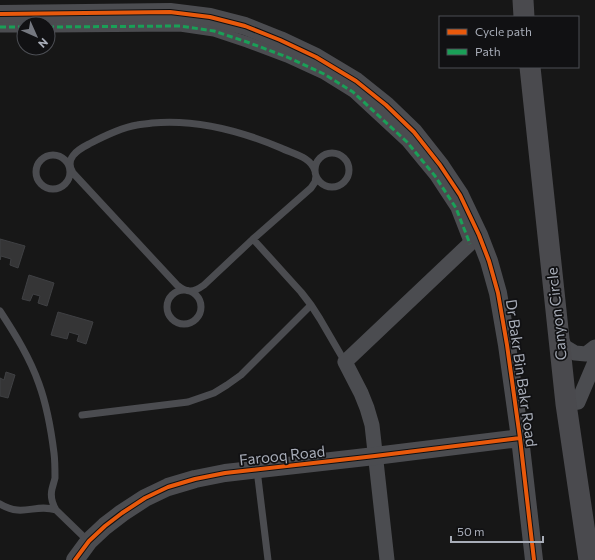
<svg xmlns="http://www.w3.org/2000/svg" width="595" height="560" viewBox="0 0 595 560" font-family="Commissioner,sans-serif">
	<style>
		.building { fill: #353536; stroke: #3f4043 }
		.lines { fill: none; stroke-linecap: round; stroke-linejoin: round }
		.service { stroke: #4b4c50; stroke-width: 7 }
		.pedestrian { stroke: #4b4c50; stroke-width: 11 }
		.minor { stroke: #4b4c50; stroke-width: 15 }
		.tertiary { stroke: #4b4c50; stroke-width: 18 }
		.secondary { stroke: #4a4a4e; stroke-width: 21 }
		.quiet { stroke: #1a9f57; stroke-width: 3; stroke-dasharray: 6 3; stroke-linecap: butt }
		.cycleway-casing { stroke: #111113; stroke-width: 6 }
		.cycleway { stroke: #e8590c; stroke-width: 4 }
		.labels { text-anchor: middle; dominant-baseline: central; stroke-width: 3.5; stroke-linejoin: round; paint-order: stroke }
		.street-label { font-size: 15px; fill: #a8adb8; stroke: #111113 }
	</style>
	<rect width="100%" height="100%" fill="#171717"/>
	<path class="building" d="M0,239l25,7 -7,22 -8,-3 1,-6 -10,-3 -1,4z
		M29,275l25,8 -7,23 -9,-3 2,-7 -7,-2 -3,7 -8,-2z
		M58,312l35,10 -7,22 -9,-3 2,-6 -10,-3 -2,7 -16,-4z
		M6,372l9,3 -7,23 -8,-2v-18l4,2z"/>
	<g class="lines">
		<path class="service" d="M315 170a17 17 0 1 1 34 0a17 17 0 1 1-34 0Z
			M36 172a17 17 0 1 1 34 0a17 17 0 1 1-34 0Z
			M315,171c-4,-14 -21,-17 -34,-23 -40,-17 -85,-29 -129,-25 -5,1 -10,1 -15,2 -17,3 -33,11 -48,19 -12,6 -25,15 -16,29l104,112c10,8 16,8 27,0l49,-46 48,53 10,13 9,14 25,43
			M253,239l58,-51 4,-6 1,-6
			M167 307a17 17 0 1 1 34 0a17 17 0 1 1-34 0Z
			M0,311c15,23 30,47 39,73 8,22 12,45 15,69 1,8 1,16 1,25 -1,4 -2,7 -3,11 -2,8 0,14 4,21l32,31
			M82,415l106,-13 26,-9 13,-8 14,-10 70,-70
			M257,470l11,90
			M0,504c23,14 35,-1 56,6"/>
		<path class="pedestrian" d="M0,27h24
			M48,27l132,-1 34,5 33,11 40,15 37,17 29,18 54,50 28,34 21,32 14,36"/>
		<path class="minor" d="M559,335l6,12 10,6 11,1 9,-7
			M566,404l12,-2 17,-40
			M387,560l-15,-135 -5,-17 -6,-15 -16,-31 134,-127"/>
		<path class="tertiary" d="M0,14l170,-2 40,5 35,9 35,14 36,17 40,24 30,24 28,27 26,33 20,30 19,40 10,26 9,32 9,52 13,93 14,122
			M75,560l14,-19 16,-15 17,-13 23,-15 23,-11 27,-8 30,-6 150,-17 145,-18"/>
		<path class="secondary" d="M523,0l1,17
			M530,67l36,337 23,156"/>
		<path class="quiet" d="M0,27h24
			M48,27l132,-1 34,5 33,11 40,15 37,17 29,18 54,50 28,34 21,32 14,36"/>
		<defs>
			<path id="cycleway" d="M0,14l170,-2 40,5 35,9 35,14 36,17 40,24 30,24 28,27 26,33 20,30 19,40 10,26 9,32 9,52 13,93 14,122
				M75,560l14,-19 16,-15 17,-13 23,-15 23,-11 27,-8 30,-6 150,-17 145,-18"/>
		</defs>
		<use href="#cycleway" class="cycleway-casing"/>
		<use href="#cycleway" class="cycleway"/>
	</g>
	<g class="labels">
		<g class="street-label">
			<text transform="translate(556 314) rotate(-96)">Canyon Circle</text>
			<text transform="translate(522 373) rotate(82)">Dr Bakr Bin Bakr Road</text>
			<text transform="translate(282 455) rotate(-6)">Farooq Road</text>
		</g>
	</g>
	<rect x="439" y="16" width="140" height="52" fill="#111113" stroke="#4d4f55"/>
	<rect x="447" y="29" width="20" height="6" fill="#e8590c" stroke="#4d4f55"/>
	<text x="475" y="36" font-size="12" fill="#a8adb8">Cycle path</text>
	<rect x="447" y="49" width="20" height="6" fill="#1a9f57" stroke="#4d4f55"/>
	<text x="475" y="56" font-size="12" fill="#a8adb8">Path</text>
	<g transform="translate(36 36) rotate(135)"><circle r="19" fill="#111113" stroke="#4d4f55"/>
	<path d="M0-3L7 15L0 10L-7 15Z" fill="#757880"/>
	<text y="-6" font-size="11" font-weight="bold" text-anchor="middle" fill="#a8adb8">N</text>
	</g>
	<path d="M451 536v6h92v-6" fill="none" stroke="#a8adb8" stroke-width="2"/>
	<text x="457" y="536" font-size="12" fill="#a8adb8" stroke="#111113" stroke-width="3" paint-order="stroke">50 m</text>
</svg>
